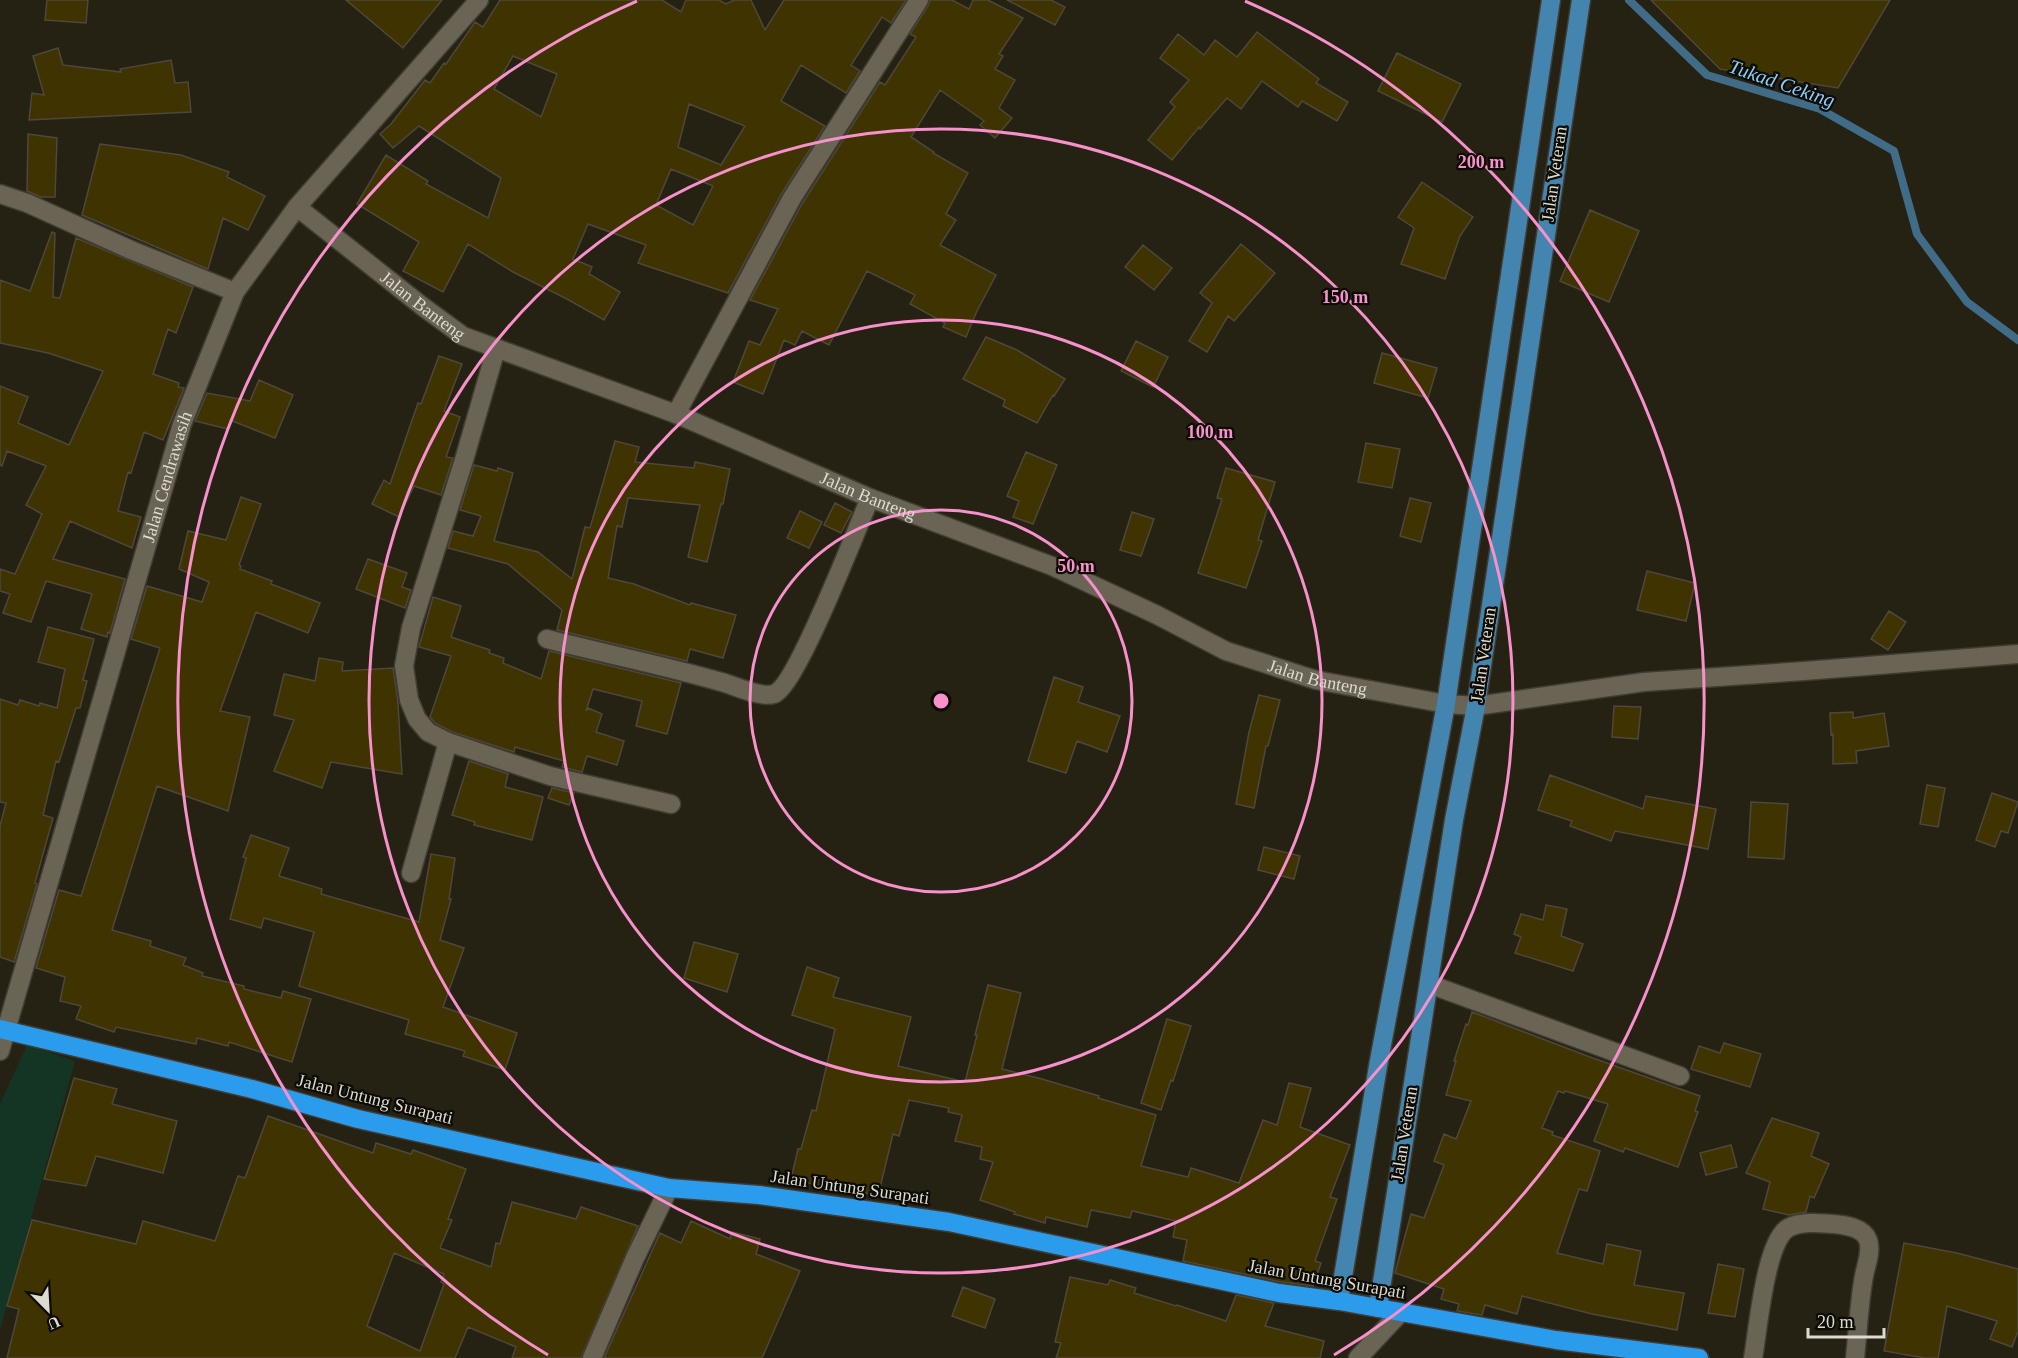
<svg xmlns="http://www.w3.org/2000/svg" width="2018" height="1358" viewBox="0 0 2018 1358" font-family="Georgia,serif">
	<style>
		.green { fill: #153524 }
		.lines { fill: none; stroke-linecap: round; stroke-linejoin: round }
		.stream { stroke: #416c88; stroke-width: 8 }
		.building { fill: #3f3302; stroke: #4d4839; stroke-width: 1.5; fill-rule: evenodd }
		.minor-casing { stroke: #403c33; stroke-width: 21 }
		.major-casing { stroke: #403c33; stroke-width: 21 }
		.highway-casing { stroke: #403c33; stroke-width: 21 }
		.minor { stroke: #696454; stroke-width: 18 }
		.major { stroke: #4485af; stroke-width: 18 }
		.highway { stroke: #2b9bec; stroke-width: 18 }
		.ring { fill: none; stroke: #f890cb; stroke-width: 3 }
		.labels { text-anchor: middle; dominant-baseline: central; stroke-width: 4.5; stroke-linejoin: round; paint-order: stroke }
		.street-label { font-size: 18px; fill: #dddbd1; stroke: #0d0b05 }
		.water-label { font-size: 20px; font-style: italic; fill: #89cefb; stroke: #0d0b05 }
		.centre { fill: #f890cb; stroke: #0d0b05; stroke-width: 3 }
		.ring-label { font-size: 18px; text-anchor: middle; font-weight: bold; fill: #f890cb; stroke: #0d0b05; stroke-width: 4.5; stroke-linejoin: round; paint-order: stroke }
	</style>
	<rect width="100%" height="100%" fill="#252113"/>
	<path class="green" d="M27,1045l48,16 -75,269v-226z"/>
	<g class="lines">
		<path class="stream" d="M1629,0l78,75 113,34 74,42 23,83 50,68 51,38"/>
	</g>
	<path class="building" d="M47,0h41l-2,23 -41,-3z
		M346,0h96l-39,48z
		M500,0h162l19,12 5,-12h33l7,4 8,-4h17l14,30 19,-30h122l-15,23 -9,-6 -31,48 9,6 -14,22 -45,-28 -20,36 44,25 -43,67 -54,100 -90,-30 8,-18 -58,-21 -15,35 19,8 -3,7 31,18 -16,28 -37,-21 -54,-27 -45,-28 -25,48 -40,-21 16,-29 -62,-38 29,-49 42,26 -2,3 62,34 13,-40 -82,-52 -26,22 -13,-14 11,-10 34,-44 5,3 14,-20 2,1 29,-42 8,5zM513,56l44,18 -16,43 -47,-28zM689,104l56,22 -24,39 -43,-18zM671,169l42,17 -20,39 -37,-20z
		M930,0h22l17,9 4,-9h15l35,18 -24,36 4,2 -8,13 20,11 -16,28 13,10 -17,20 -15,-13 4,-4 -44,-31 -29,47 23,15 -1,1 35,20 -22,41 10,6 -16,25 56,30 -19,36 -11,26 -23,-10 2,-4 -35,-19 5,-9 -48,-24 -38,74 -27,-14 -7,14 -11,-5 -21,54 -30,-12 16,-41 11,4 18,-36 -28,-9 52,-96 78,-122 5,3 31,-48 -6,-3 18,-28z
		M1007,0h44l14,7 -10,18z
		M1651,0h239l-52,88 -118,-19z
		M1257,32l62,47 -3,4 32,19 -11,19 -35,-20 -4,6 -36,-26 -21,28 -14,-11 -27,31 -1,-2 -27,33 -24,-20 27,-33 -5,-5 19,-22 -29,-22 18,-24 26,21 11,-15 22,17z
		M58,48l5,17 58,7 -1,-3 51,-9 4,23 13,-1 3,30 -162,8 3,-27 12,2 -11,-39z
		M1397,53l64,31 -19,38 -64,-31z
		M28,134l29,4 -2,59h-14l-14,-6z
		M100,144l81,11 48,17 -2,5 38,19 -17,34 -25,-12 -15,51 -3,-1 -123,-53z
		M1422,182l51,35 -13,19 -15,43 -44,-15 13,-36 -16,-11z
		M1590,210l49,21 -30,71 -49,-21z
		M52,232l3,1 -2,64 7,1 16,-60 117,49 -17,46 -8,-4 -15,45 26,9 -1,4 6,1 -21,52 -19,-8 -13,41 -3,-1 -10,39 23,6 -9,31 -62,-27 -17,38 72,20 -15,54 -2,-1 -1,5 -26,-8 11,-35 -46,-13 -15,41 -28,-9 7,-19 -10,-3v-22l15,5 27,-60 -16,-9 20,-39 -39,-15 -5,15 -2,-1v-79l28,11 -10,26 51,22 34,-74 -55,-18 -48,-10v-63l30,11z
		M1241,244l34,29 -41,48 -6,-5 -21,36 -18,-11 23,-38 -12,-10z
		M1143,245l29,23 -18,22 -29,-23z
		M986,337l31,13 48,29 -11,17 -1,-1 -16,28 -34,-17 2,-6 -42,-21z
		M1136,341l32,16 -15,30 -32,-16z
		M1382,353l55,15 -9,30 -54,-15z
		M439,356l23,8 -18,47 16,6 -14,40 7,1 -12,37 -27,-9 -15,31 -27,-13 12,-24 6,4 28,-81 3,1z
		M259,380l34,15 -18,43 -45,-18 -2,9 -33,-8 12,-28 43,8z
		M615,441l24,6 -4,15 59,6 1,-6 35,7 -7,35h-2l-14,58 -19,-5 12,-52 -72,-7 -6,29 -5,-1 -9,52 26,6 56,21 1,-2 45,12 -13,43 -33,-9 -3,12 -130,-31 5,-20 -54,-46 -60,-16 5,-17 20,5 8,-20 -21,-6 14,-45 23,6 1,-3 15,5 -19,68 44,11 34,27 13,-52 5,1z
		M1366,443l34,6 -8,39 -34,-6z
		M1026,452l31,13 -24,59 -20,-7 6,-16 -12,-5z
		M1226,468l49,14 -17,58 4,1 -16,47 -48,-15 24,-74 -5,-1z
		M241,497l20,7 -22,61 2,1 -1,3 32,12 -1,3 49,19 -12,30 -52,-21 -36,99 30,6 -22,94 -71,-25 -45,144 39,11 -1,5 36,12 -3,7 20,8 -1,3 42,10v3l37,9 2,-7 28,8 -19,63 -63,-20 -1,4 -31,-8 -1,6 -80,-17 -2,5 -38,-13 5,-13 -21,-5 5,-24 -29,-9 23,-78 22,6 79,-248 -29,-9 16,-53 55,16 7,-20 -30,-13 9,-38 38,9z
		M1410,498l21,5 -10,39 -21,-6z
		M835,503l17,9 -11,21 -17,-8z
		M800,511l22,11 -13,26 -22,-10z
		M1132,512l22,7 -13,37 -21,-6z
		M368,559l39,14 -5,14 9,3 -6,18 -49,-19z
		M1647,571l48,12 -9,38 -49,-11z
		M433,597l28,9 -10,31 39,13 -1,3 15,5 -1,5 38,16 8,-28 132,32 -14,51 -31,-8 6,-25 -49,-12 -7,22 2,-3 14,6 -6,18 28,9 -7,24 -30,-9 -5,16 -20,-5 2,-6 -49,-14 -1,5 -62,-20 -17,-9 -5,-6 21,-61 -32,-9z
		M1889,611l17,11 -18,28 -17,-11z
		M48,627l46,12 -11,41 4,1 -7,27h-4l-17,54 -3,-1 -13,54 10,3 -18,65 2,1 -23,78 -14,-5v-131l6,-23 -6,-1v-103l18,6 2,-5 19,6 1,-3 17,5 8,-39 -27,-7z
		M319,658l24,4 -1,9 51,-3 5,35 4,71 -71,-12 -9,26 -48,-17 20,-51 -20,-5 10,-41 31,7z
		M1054,677l29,10 -5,15 42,14 -13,36 -30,-11 -11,32 -38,-12z
		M1259,695l21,5 -12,46h-2l-12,62 -18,-4 13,-72z
		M1614,706l27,1 -3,32 -26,-2z
		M1853,712v6l31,-5 5,33 -33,5 1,12 -24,1v-30l-2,1 -1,-22z
		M469,761l39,13 -3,13 38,10 -11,43 -58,-15 1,-3 -23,-7z
		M1550,775l93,34 3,-13 70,13 -8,40 -93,-18 -4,10 -41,-15 2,-5 -34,-11z
		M1927,785l18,3 -7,39 -18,-3z
		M552,788l22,5 -5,12 -21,-7z
		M1992,793l26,9 -10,31 -7,-2 -6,16 -19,-7z
		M1751,802l37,2 -4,55 -36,-2z
		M251,835l38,13 -10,28 43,13 -1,5 98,28 12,-68 24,4 -6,41h2l-11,41 24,8 -21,59 74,26 -12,37 -42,-14 2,-5 -60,-17 4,-14 -110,-34 15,-54 -50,-14 -3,10 -31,-9 16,-61 -3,-1z
		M1264,847l36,9 -6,23 -36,-9z
		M1546,905l21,4 -6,27 22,8 -10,27 -58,-18 6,-16 -7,-3 7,-20 22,6z
		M694,942l44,12 -11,38 -43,-14z
		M807,967l32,11 -6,19 78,20 -13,49 67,16 12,-47h-2l13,-50 33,8 -19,76 40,10 57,17 -1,2 58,17 -15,51 47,11 3,-9 48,15 24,-63 14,5 12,-42 22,5 -11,39 50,18 -20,52 7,2 -22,62 6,2 -8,23 -32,-4 -98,-21 4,-21 -14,-3 3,-16 -44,-10 -2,7 -39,-8 -4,17 -41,-10 -1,6 -31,-9 1,-2 -35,-12 13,-38 -13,-3 2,-12 -27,-6 7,-26 -14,-3 1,-4 -40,-8 -10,36 -6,-2 -15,62 -41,-10 -1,3 -45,-10 7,-30h3l11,-39 4,1 19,-82 -43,-14z
		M1472,1012l118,45 110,39 -5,15 3,1 -20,55 -53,-19 -2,4 -29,-11 14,-37 -43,-13 -1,2 -6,-2 -16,37 11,4 -1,3 48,16 -13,40 -8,-2 -22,64 46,11 4,-20 34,7 -7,34 50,8 -7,37 -85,-16 -70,-18 -5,18 -32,-9 -3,10 -25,-4 2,-7 -18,-5 3,-10 -49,-16 16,-59 13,4 20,-53 -10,-4 10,-27 12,5 15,-38 -25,-6 10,-34h-2l12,-37 2,1z
		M1167,1019l24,7 -18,55 -2,-1 -10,30 -20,-7z
		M1724,1043l37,11 -11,33 -59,-18 8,-23 21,7z
		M74,1078l43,11 -5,15 65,17 -14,52 -67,-17 -10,30 -42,-7z
		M268,1116l105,37 3,-10 35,11 2,-4 53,19 -18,50 4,1 -12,28 51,19 5,-24 4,1 12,-42 64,17 5,-12 57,19 -57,132h-69l4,-11 -48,-20 -13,31h-448l12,-49 -12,-3 25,-86 104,24 7,-23 72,20 23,-65 7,2zM394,1253l50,21 -3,8 3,2 -24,67 -53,-25z
		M1772,1118l47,15 -8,23 18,8 -15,34 -4,-2 -4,16 -17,3 -26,-6 7,-27 -24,-9z
		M1731,1145l6,22 -31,8 -6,-22z
		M691,1221l39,18 2,-7 28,7 -4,15 44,17 -38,87h-158l56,-125 21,10z
		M1904,1243l53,10 61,16v62l-6,16 -22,-8 7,-18 -50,-15 -9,52h-13l-41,-7z
		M1718,1264l26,5 -9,48 -27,-4z
		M1070,1277l38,8 2,-5 26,8 -2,5 42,13 1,-1 49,16 10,-26 38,8 -9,23 59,15 -4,17h-264l5,-15 -6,-1z
		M963,1287l32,12 -10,29 -33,-12z"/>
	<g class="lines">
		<defs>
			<g id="minor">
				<path d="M0,194l27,9 104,47 104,42"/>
				<path id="s1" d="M297,207l125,99 41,30 213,78 194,84 182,68 105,49 69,36 90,29 130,24 30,2 168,-24 160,-11 214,-17"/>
				<path d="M496,349l-32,111 -53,168 -7,38 5,34 8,19 11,13 20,10 102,34 121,28"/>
				<path d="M676,414l116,-216 127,-198"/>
				<path d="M547,639c59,15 120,27 178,44 12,4 37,15 49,11 23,-9 83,-166 96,-196"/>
				<path d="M411,873l37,-131"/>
				<path d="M1429,984l251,92"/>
				<path id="s2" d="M0,1051l182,-627 53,-132 62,-85 182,-207"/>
				<path d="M592,1358l43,-100 34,-70"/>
				<path d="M1358,1358l42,-45"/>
				<path d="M1753,1358c5,-27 12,-116 35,-130 13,-7 31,-5 45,-4 12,1 30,3 35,16 4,11 -2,25 -4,36 -5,27 -6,55 -9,82"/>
			</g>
			<path id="major" d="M1339,1301l39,-235 68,-362 105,-704
				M1378,1308l76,-488 22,-114 105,-706"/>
			<path id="highway" d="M0,1029l252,60 106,30 311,69 90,7 190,27 330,71 60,8 217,39 143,18"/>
		</defs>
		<use href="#minor" class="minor-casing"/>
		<use href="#major" class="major-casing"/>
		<use href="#highway" class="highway-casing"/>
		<use href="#minor" class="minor"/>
		<use href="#major" class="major"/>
		<use href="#highway" class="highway"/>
	</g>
	<g class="ring">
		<circle cx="941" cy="701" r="191"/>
		<circle cx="941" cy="701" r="381"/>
		<circle cx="941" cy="701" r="572"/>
		<path d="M548 1355A763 763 0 0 1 637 1M1245 1A763 763 0 0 1 1334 1355"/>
	</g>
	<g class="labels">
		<g class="street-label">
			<text transform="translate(1554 174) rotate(-82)">Jalan Veteran</text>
			<text stroke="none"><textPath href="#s1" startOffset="160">Jalan Banteng</textPath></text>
			<text stroke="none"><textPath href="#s2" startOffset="598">Jalan Cendrawasih</textPath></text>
			<text stroke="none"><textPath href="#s1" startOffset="646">Jalan Banteng</textPath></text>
			<text transform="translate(1483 655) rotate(-82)">Jalan Veteran</text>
			<text stroke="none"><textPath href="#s1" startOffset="1132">Jalan Banteng</textPath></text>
			<text transform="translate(375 1099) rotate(14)">Jalan Untung Surapati</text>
			<text transform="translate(1404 1134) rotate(-81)">Jalan Veteran</text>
			<text transform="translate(850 1187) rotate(8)">Jalan Untung Surapati</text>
			<text transform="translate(1327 1279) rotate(10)">Jalan Untung Surapati</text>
		</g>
		<g class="water-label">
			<text transform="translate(1782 83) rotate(19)">Tukad Ceking</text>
		</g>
	</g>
	<circle cx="941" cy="701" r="9" class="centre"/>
	<g class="ring-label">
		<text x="1481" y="168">200 m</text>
		<text x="1345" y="303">150 m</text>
		<text x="1210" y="438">100 m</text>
		<text x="1076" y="572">50 m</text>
	</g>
	<g transform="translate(48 1310) rotate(156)" stroke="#0d0b05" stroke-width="4.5" paint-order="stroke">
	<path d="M0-4.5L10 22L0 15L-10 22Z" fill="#dddbd1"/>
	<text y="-9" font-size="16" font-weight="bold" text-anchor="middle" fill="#dddbd1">U</text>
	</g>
	<path d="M1808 1328v9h76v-9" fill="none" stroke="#dddbd1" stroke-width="3"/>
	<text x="1817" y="1328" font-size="18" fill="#dddbd1" stroke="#0d0b05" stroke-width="4.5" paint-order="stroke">20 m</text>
</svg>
